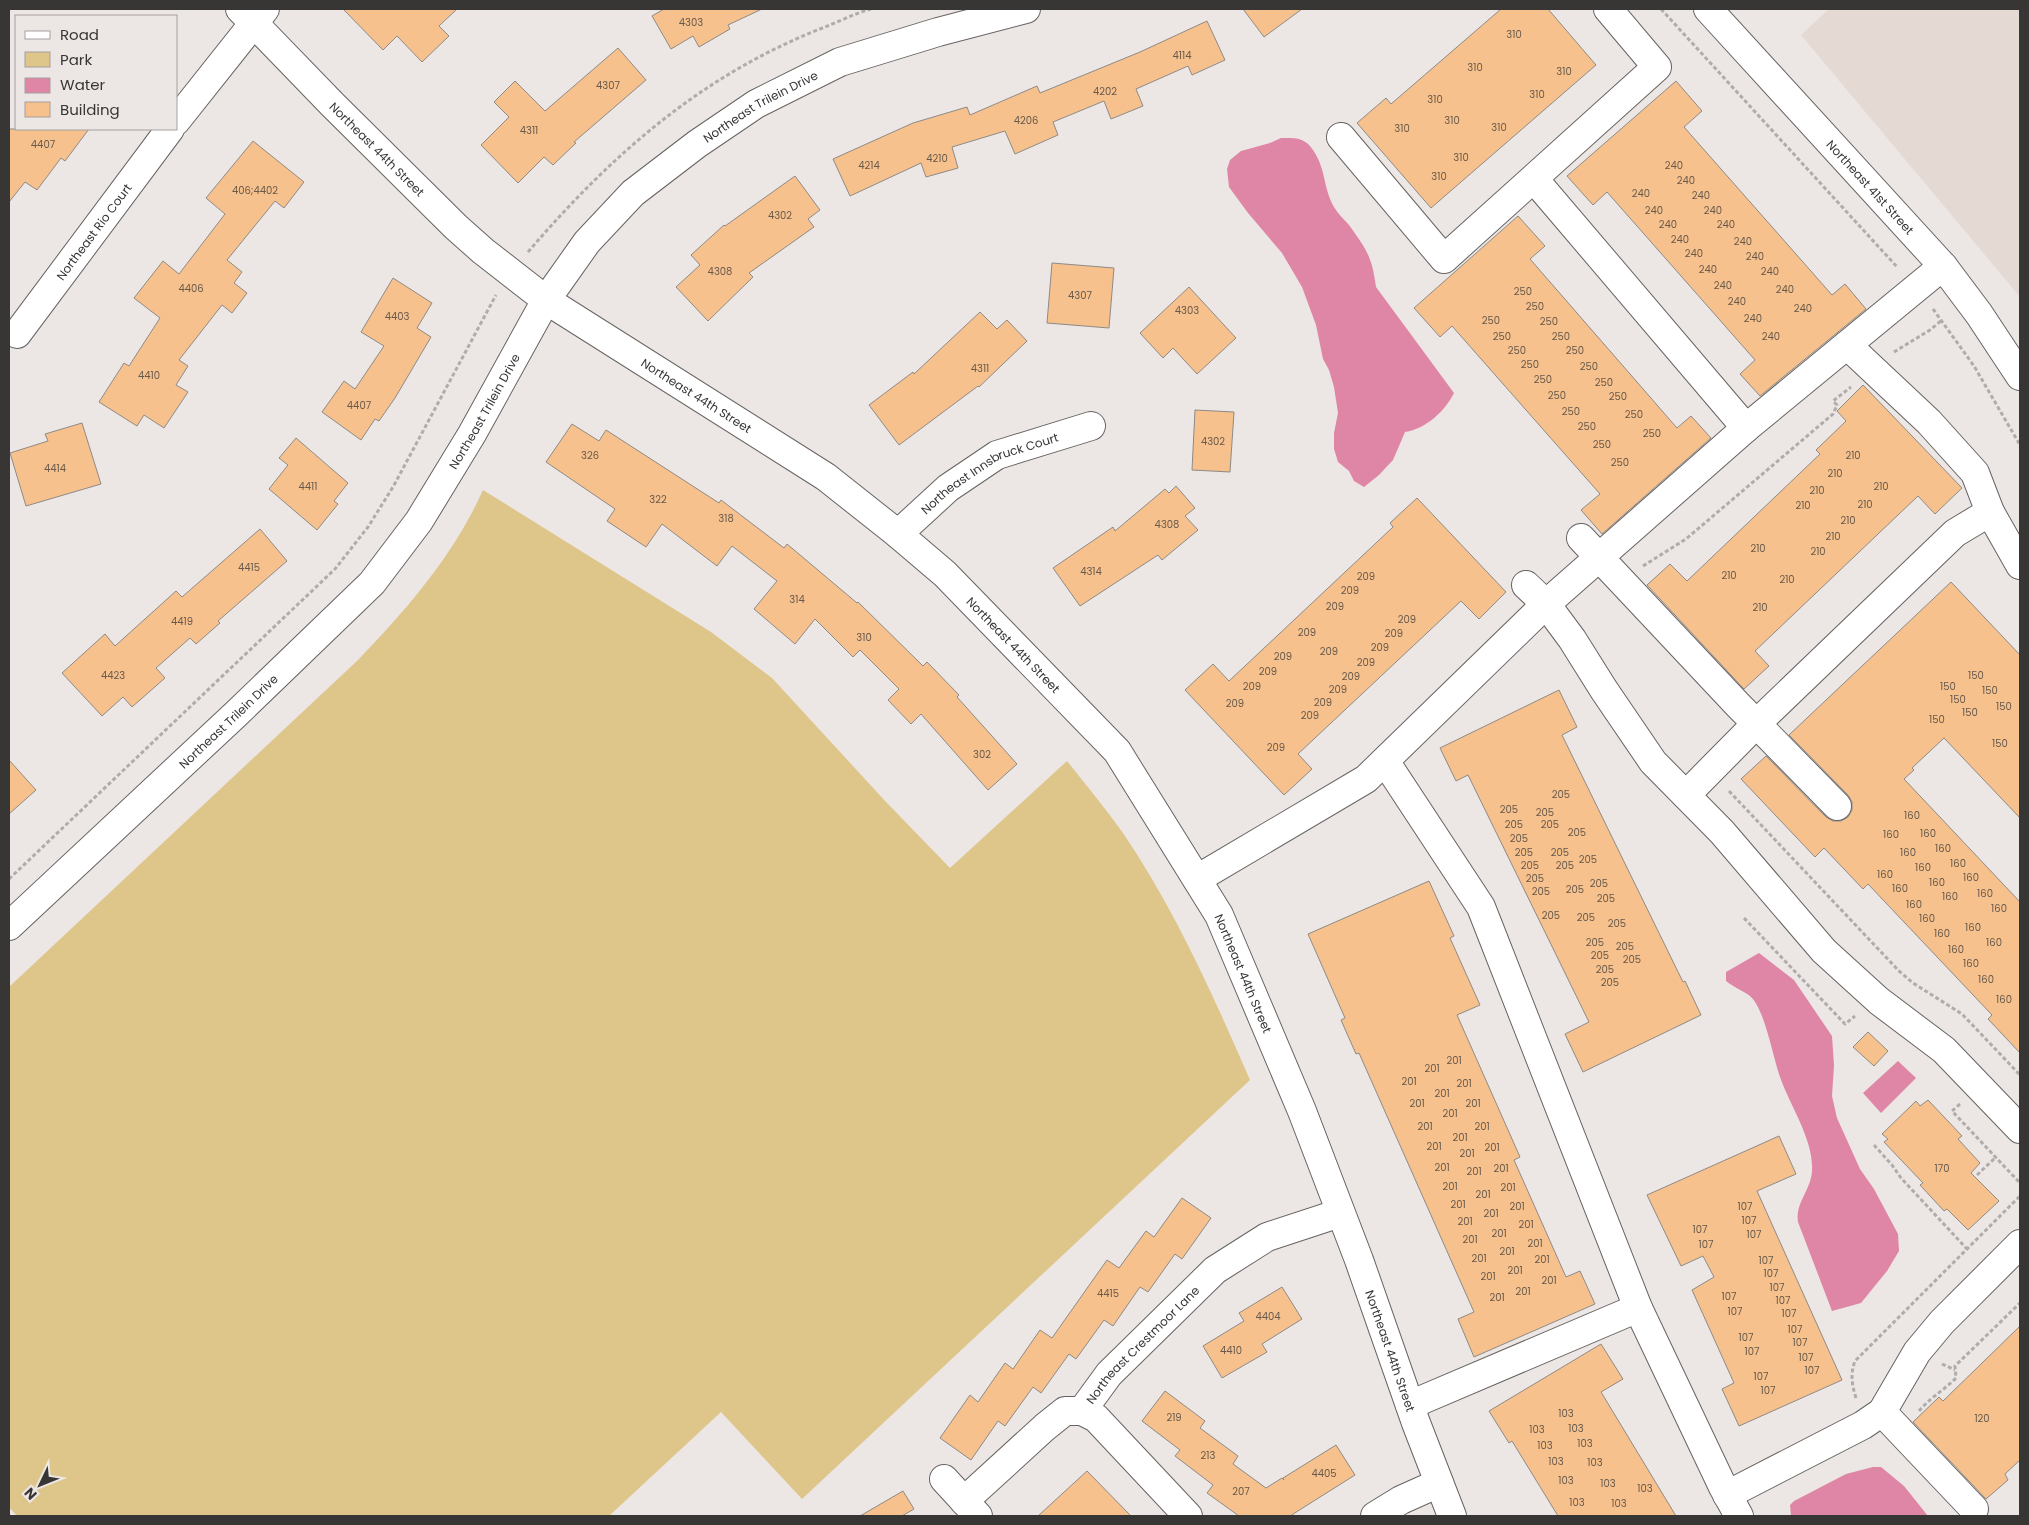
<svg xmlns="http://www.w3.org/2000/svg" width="2029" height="1525" viewBox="0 0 2029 1525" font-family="Poppins,sans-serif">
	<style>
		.built { fill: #e5d9d4 }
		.green { fill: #dec589 }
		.water { fill: #df86a7 }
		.building { fill: #f6c18c; stroke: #8e8a87 }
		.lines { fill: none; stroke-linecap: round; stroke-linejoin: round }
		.minor-casing { stroke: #676361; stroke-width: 30 }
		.path { stroke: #b0acab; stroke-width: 3; stroke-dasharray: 4 2.5; stroke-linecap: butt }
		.minor { stroke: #fff; stroke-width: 28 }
		.labels { text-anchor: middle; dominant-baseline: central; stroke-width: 4; stroke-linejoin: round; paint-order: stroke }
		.number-label { font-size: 10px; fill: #68594b }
		.street-label { font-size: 12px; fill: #383635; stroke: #ece7e5 }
	</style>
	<rect width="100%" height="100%" fill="#ece7e5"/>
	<path class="built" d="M1829,9h191v288l-219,-262z"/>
	<path class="green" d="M483,490l228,142 61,46 115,125 63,65 117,-107c19,24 38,47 56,72 52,77 90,162 127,247l-448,419 -81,-87 -112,104h-592l-8,-9v-520l349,-327c49,-51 96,-105 125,-170z"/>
	<path class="water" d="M1281,138c12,0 21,-1 29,8 17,21 12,40 24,61 4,7 10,12 15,18 18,25 23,32 27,62l78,106c-9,18 -28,36 -49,39l-12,28 -14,15 -15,12 -10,-6 -5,-10 -11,-9 -4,-13v-16l4,-20 -4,-26 -5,-17 -6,-11 -7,-34 -14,-38 -20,-34 -34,-40 -19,-26 -2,-18 3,-9 11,-9 29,-8z
		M1759,953l35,27 38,56 2,29 -2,31 5,22 23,51 14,20 24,45 1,17 -12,20 -26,32 -29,8 -34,-89c-3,-19 13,-32 14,-51 2,-31 -22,-65 -32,-94 -7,-20 -15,-65 -28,-79 -4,-5 -19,-11 -26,-17v-9z
		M1898,1061l18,17 -35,35 -18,-20z
		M1873,1467h8l23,19 24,30h-137l-1,-11 4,-4 52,-27z"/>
	<path class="building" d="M343,9h114l-18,17 10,10 -27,26 -25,-26 -14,14z
		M664,9h98l-34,16 2,4 -31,18 -6,-11 -22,13 -19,-33z
		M1243,9h59l-38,28z
		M1501,9h47l48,56 -165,143 -74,-85 29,-25 5,6z
		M1207,21l18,39 -33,15 -4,-9 -52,23 7,17 -32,13 -7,-18 -51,21 5,13 -43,19 -10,-23 -53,16 6,21 -32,9 -5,-14 -71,33 -17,-37 80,-36 54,-16 3,8 67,-29 3,7 100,-41z
		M618,48l28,32 -72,62 2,1 -23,22 -9,-8 -26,26 -37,-38 28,-28 -15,-15 21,-21 30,30z
		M1676,81l26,30 -18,16 148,168 13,-11 21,25 -106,87 -20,-22 15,-14 -148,-168 -14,13 -26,-29z
		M9,129h80l-24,32 -4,-3 -24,32 -12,-8 -16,20z
		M253,141l51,41 -20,26 -9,-7 -48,59 15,12 -8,11 13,10 -15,20 -10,-8 -43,55 9,6 -12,19 12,7 -24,36 -20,-13 -7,11 -38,-24 25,-39 5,3 31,-48 -26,-20 29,-37 16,13 46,-60 -19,-16z
		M795,176l25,34 -12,9 6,8 -65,46 4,4 -45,44 -32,-34 24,-22 -9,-10 33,-30 1,1z
		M1518,216l27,30 -15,13 147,169 14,-12 20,22 -109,96 -21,-24 19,-16 -148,-168 -12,11 -26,-29z
		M1052,263l62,5 -5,60 -62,-5z
		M393,278l39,25 -15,25 14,9 -36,61 -16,23 -4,-2 -14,21 -39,-28 22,-31 11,8 29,-43 -23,-14z
		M1189,287l47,51 -39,36 -24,-26 -10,10 -23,-25z
		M980,312l17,17 10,-9 20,21 -48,46 -1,-1 -79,59 -30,-40 44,-33 1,2z
		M1863,385l99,103 -27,26 -17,-18 -163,155 14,15 -25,23 -97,-104 23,-21 17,17 133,-127 -4,-4 30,-29 -9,-10z
		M1195,410l39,2 -4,60 -38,-2z
		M82,423l19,61 -75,22 -16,-53 38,-12 -3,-7z
		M572,424l27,17 7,-11 113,73 2,-3 63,48 3,-4 70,59 1,-1 65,64 4,-4 32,33 -2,2 60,67 -29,26 -67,-76 -10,10 -23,-24 11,-11 -39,-39 -7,7 -38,-38 -20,25 -41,-35 23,-28 -45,-35 -15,20 -55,-42 -16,23 -39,-26 8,-12 -69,-47z
		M296,438l52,45 -14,18 4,3 -21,26 -48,-41 19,-24 -9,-7z
		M1176,486l19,22 -10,8 13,14 -36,30 -4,-5 -78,51 -27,-38 60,-41 2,4 50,-42 4,4z
		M1417,498l89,94 -27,27 -18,-18 -163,153 14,15 -28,26 -99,-105 28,-26 16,17 164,-154 -3,-4z
		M260,529l27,32 -69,60 2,2 -24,21 -6,-6 -34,30 9,10 -33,29 -9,-10 -21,19 -40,-43 43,-39 10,12 61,-55 6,6z
		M1951,582l69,73v163l-76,-80 -32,30 2,2 -10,9 116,123v151l-32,-34 4,-4 -124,-131 -5,5 -39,-41 -9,9 -74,-78 25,-23 60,61 7,4h8l7,-4 4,-7v-8l-4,-7 -59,-60z
		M1559,690l18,37 -15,8 121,247 2,-1 16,34 -118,57 -18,-38 24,-12 -121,-247 -12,6 -16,-33z
		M9,760l27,30 -27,24z
		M1429,881l25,55 -4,2 30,67 -23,10 63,142 -6,3 52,117 14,-6 15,33 -121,53 -16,-38 16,-7 -115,-259 -3,1 -15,-34 4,-2 -37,-84z
		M1868,1032l20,19 -14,15 -21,-19z
		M1928,1100l34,36 -4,3 22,24 -9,10 28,28 -31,29 -21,-21 -3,2 -24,-26 3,-2 -39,-41 4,-3 -6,-5 34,-33 4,5z
		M1779,1136l17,38 -39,17 85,189 -103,46 -17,-37 12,-6 -42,-93 22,-13 -11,-21 -22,10 -34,-71z
		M1182,1198l29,20 -29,41 -7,-5 -27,38 -8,-5 -27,39 -9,-6 -28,39 -7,-5 -28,39 -8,-6 -28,39 -7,-5 -27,39 -31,-22 30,-43 8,7 27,-39 8,6 27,-39 12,8 55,-78 12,8 27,-37 8,6z
		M1282,1287l20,32 -40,25 5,8 -45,26 -19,-32 41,-25 -5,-8z
		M2020,1326v134l-15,14 3,6 -22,19 -73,-77 26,-25 4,4z
		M1601,1344l22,35 -22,13 75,124h-118l-46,-75 -3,2 -20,-32z
		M1165,1391l40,30 -5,7 38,28 -5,8 33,24 16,-10 2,2 -1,-2 53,-33 19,30 -65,41h-51l-32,-23 6,-8 -38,-29 5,-6 -38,-29z
		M1087,1471l44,45h-93z
		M903,1491l11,18 -12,7h-42z"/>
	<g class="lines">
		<defs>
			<g id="minor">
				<path id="s1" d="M240,9l92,95 124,123 27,24 63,49 280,177 72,57 47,40 172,177 102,164 83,196 57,149 57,163 36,93"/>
				<path id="s2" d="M1708,9l235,257 36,48 41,62"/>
				<path d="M176,121l89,-112"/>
				<path d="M1341,137l103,122 213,-192 -49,-58"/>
				<path d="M1534,179l212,249"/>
				<path id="s3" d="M17,334l153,-205"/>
				<path d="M1847,345l82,77 46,51 15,39 30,53"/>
				<path id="s4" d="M898,534l50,-46 49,-33 94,-29"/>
				<path d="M1581,538l156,166 100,102"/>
				<path d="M1526,585l20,19 26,35 32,51 49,72 69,70 102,119 55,50 65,49 76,79"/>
				<path d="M1385,761l96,146 157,401 85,179 16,29"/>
				<path d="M1686,795l71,-72 198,-190 35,-21"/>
				<path d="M1197,879l169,-100 180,-175 200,-176 197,-162"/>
				<path id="s5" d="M9,926l227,-212 136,-131 47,-62 53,-87 74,-134 41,-58 46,-49 64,-49 59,-40 84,-42 98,-30 88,-23"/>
				<path d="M1410,1405l228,-97"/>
				<path id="s6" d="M1082,1411l27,-37 106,-104 52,-33 73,-24"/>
				<path d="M1082,1411l14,7 92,98"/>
				<path d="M1882,1412l92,97"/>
				<path d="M944,1479l34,37"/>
				<path d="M1727,1495l136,-70 19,-13 35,-60 25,-30 78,-78"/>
				<path d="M964,1501l81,-74 20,-16h17"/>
				<path d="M1375,1516l26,-16 38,-17"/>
			</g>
		</defs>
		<use href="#minor" class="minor-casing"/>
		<path class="path" d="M1661,9l237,259
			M528,252c84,-98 175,-178 297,-225 15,-6 31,-14 46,-18
			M1933,309l41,57 46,79
			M1894,352l36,-22 12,-10
			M1643,566l43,-27 147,-125 4,-9 -4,-4 18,-14
			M1729,791l170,180 14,12 49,31 58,61
			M9,879l326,-310 33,-42 25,-40 103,-192
			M1744,918l101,106 10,-8
			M1960,1104l-8,7 68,72
			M1874,1145l18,20 9,13 66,71
			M1977,1175l19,-18
			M1942,1364l13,6
			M1856,1398c-4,-13 -6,-24 -1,-37l165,-165
			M1919,1411c11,-13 25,-21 37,-33l-1,-12 65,-63"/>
		<use href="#minor" class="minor"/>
	</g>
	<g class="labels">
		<g class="number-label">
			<text x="691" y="22">4303</text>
			<text x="1514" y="34">310</text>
			<text x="1182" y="55">4114</text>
			<text x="1475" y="67">310</text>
			<text x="1564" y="71">310</text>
			<text x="608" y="85">4307</text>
			<text x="1105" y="91">4202</text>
			<text x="1537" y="94">310</text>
			<text x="1435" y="99">310</text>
			<text x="1026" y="120">4206</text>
			<text x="1452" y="120">310</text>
			<text x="1499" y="127">310</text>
			<text x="1402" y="128">310</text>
			<text x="529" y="130">4311</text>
			<text x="43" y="144">4407</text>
			<text x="1461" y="157">310</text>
			<text x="937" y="158">4210</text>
			<text x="869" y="165">4214</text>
			<text x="1674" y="165">240</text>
			<text x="1439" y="176">310</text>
			<text x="1686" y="180">240</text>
			<text x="255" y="190">406;4402</text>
			<text x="1641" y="193">240</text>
			<text x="1701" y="195">240</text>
			<text x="1654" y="210">240</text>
			<text x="1713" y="210">240</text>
			<text x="780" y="215">4302</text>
			<text x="1668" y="224">240</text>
			<text x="1726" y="224">240</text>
			<text x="1680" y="239">240</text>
			<text x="1743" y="241">240</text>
			<text x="1694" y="253">240</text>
			<text x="1755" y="256">240</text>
			<text x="1708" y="269">240</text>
			<text x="720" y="271">4308</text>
			<text x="1770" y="271">240</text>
			<text x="1723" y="285">240</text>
			<text x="191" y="288">4406</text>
			<text x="1785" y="289">240</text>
			<text x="1523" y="291">250</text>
			<text x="1080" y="295">4307</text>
			<text x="1737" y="301">240</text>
			<text x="1535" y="306">250</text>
			<text x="1803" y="308">240</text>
			<text x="1187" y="310">4303</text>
			<text x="397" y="316">4403</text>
			<text x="1753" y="318">240</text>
			<text x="1491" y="320">250</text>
			<text x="1549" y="321">250</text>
			<text x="1502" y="336">250</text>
			<text x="1561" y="336">250</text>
			<text x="1771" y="336">240</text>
			<text x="1517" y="350">250</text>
			<text x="1575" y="350">250</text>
			<text x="1530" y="364">250</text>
			<text x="1589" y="366">250</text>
			<text x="980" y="368">4311</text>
			<text x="149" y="375">4410</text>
			<text x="1543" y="379">250</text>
			<text x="1604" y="382">250</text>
			<text x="1557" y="395">250</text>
			<text x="1618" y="396">250</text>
			<text x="359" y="405">4407</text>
			<text x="1571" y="411">250</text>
			<text x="1634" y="414">250</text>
			<text x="1587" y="426">250</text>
			<text x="1652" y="433">250</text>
			<text x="1213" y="441">4302</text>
			<text x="1602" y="444">250</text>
			<text x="590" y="455">326</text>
			<text x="1853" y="455">210</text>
			<text x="1620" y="462">250</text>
			<text x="55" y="468">4414</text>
			<text x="1835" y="473">210</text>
			<text x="308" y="486">4411</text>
			<text x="1881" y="486">210</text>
			<text x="1817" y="490">210</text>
			<text x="658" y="499">322</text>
			<text x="1865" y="504">210</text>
			<text x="1803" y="505">210</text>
			<text x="726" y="518">318</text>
			<text x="1848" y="520">210</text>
			<text x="1167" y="524">4308</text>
			<text x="1833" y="536">210</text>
			<text x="1758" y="548">210</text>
			<text x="1818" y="551">210</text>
			<text x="249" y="567">4415</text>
			<text x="1091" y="571">4314</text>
			<text x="1729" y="575">210</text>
			<text x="1366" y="576">209</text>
			<text x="1787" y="579">210</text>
			<text x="1350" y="590">209</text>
			<text x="797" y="599">314</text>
			<text x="1335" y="606">209</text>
			<text x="1760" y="607">210</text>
			<text x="1407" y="619">209</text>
			<text x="182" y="621">4419</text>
			<text x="1307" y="632">209</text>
			<text x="1394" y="633">209</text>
			<text x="864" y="637">310</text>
			<text x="1380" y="647">209</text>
			<text x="1329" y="651">209</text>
			<text x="1283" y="656">209</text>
			<text x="1366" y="662">209</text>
			<text x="1268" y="671">209</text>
			<text x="113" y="675">4423</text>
			<text x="1976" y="675">150</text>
			<text x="1351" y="676">209</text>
			<text x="1252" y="686">209</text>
			<text x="1948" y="686">150</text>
			<text x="1338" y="689">209</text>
			<text x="1990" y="690">150</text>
			<text x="1958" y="699">150</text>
			<text x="1323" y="702">209</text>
			<text x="1235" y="703">209</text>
			<text x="2004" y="706">150</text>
			<text x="1970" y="712">150</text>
			<text x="1310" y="715">209</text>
			<text x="1937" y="719">150</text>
			<text x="2000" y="743">150</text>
			<text x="1276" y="747">209</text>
			<text x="982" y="754">302</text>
			<text x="1561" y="794">205</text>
			<text x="1509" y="809">205</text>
			<text x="1545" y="812">205</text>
			<text x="1912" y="815">160</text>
			<text x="1514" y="824">205</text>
			<text x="1550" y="824">205</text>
			<text x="1577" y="832">205</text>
			<text x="1928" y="833">160</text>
			<text x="1891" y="834">160</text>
			<text x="1519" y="838">205</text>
			<text x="1943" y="848">160</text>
			<text x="1524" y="852">205</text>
			<text x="1560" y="852">205</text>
			<text x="1908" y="852">160</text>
			<text x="1588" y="859">205</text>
			<text x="1958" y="863">160</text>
			<text x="1530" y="865">205</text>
			<text x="1565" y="865">205</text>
			<text x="1923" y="867">160</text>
			<text x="1885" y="874">160</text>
			<text x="1971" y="877">160</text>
			<text x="1535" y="878">205</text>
			<text x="1937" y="882">160</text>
			<text x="1599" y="883">205</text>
			<text x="1900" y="888">160</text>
			<text x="1575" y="889">205</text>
			<text x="1541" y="891">205</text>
			<text x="1985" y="893">160</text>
			<text x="1950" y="896">160</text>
			<text x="1606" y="898">205</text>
			<text x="1914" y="904">160</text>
			<text x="1999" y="908">160</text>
			<text x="1551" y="915">205</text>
			<text x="1586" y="917">205</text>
			<text x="1927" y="918">160</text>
			<text x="1617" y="923">205</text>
			<text x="1973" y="927">160</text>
			<text x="1942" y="933">160</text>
			<text x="1595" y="942">205</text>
			<text x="1994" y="942">160</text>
			<text x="1625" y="946">205</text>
			<text x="1956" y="949">160</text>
			<text x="1600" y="955">205</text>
			<text x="1632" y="959">205</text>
			<text x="1971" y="963">160</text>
			<text x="1605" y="969">205</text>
			<text x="1986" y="979">160</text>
			<text x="1610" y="982">205</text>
			<text x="2004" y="999">160</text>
			<text x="1454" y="1060">201</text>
			<text x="1432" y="1068">201</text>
			<text x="1409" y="1081">201</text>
			<text x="1464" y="1083">201</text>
			<text x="1442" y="1093">201</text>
			<text x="1417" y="1103">201</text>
			<text x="1473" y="1103">201</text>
			<text x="1450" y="1113">201</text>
			<text x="1425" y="1126">201</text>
			<text x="1482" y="1126">201</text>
			<text x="1460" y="1137">201</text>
			<text x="1434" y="1146">201</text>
			<text x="1492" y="1147">201</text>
			<text x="1467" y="1153">201</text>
			<text x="1442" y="1167">201</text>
			<text x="1501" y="1168">201</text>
			<text x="1942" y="1168">170</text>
			<text x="1474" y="1171">201</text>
			<text x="1450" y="1186">201</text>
			<text x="1508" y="1187">201</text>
			<text x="1483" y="1194">201</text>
			<text x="1458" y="1204">201</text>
			<text x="1517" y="1206">201</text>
			<text x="1745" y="1206">107</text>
			<text x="1491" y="1213">201</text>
			<text x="1749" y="1220">107</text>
			<text x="1465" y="1221">201</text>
			<text x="1526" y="1224">201</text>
			<text x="1700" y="1229">107</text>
			<text x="1499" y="1233">201</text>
			<text x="1754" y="1234">107</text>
			<text x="1470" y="1239">201</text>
			<text x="1535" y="1243">201</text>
			<text x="1706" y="1244">107</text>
			<text x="1507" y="1251">201</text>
			<text x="1479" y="1258">201</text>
			<text x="1542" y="1259">201</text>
			<text x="1766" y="1260">107</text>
			<text x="1515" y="1270">201</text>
			<text x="1771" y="1273">107</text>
			<text x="1488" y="1276">201</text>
			<text x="1549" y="1280">201</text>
			<text x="1777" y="1287">107</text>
			<text x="1523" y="1291">201</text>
			<text x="1108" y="1293">4415</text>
			<text x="1729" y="1296">107</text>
			<text x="1497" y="1297">201</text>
			<text x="1783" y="1300">107</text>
			<text x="1735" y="1311">107</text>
			<text x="1789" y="1313">107</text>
			<text x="1268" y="1316">4404</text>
			<text x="1795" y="1329">107</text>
			<text x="1746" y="1337">107</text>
			<text x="1800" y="1342">107</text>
			<text x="1231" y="1350">4410</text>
			<text x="1752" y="1351">107</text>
			<text x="1806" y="1357">107</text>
			<text x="1812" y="1370">107</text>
			<text x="1761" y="1376">107</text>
			<text x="1768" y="1390">107</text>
			<text x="1566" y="1413">103</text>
			<text x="1174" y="1417">219</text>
			<text x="1982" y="1418">120</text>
			<text x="1576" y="1428">103</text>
			<text x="1537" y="1429">103</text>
			<text x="1585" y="1443">103</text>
			<text x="1545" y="1445">103</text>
			<text x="1208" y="1455">213</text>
			<text x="1556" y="1461">103</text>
			<text x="1595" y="1462">103</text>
			<text x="1324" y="1473">4405</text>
			<text x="1566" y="1480">103</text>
			<text x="1608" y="1483">103</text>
			<text x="1645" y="1488">103</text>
			<text x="1241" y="1491">207</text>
			<text x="1577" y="1502">103</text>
			<text x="1619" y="1503">103</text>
		</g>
		<g class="street-label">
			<text stroke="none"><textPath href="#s5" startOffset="1125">Northeast Trilein Drive</textPath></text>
			<text stroke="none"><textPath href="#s1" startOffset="196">Northeast 44th Street</textPath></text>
			<text stroke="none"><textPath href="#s2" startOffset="241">Northeast 41st Street</textPath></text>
			<text stroke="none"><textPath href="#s3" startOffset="128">Northeast Rio Court</textPath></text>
			<text stroke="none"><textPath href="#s1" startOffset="601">Northeast 44th Street</textPath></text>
			<text stroke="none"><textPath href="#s5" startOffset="705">Northeast Trilein Drive</textPath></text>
			<text stroke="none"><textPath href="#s4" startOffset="112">Northeast Innsbruck Court</textPath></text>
			<text stroke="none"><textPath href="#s1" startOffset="1006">Northeast 44th Street</textPath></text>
			<text stroke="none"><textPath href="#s5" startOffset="300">Northeast Trilein Drive</textPath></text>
			<text stroke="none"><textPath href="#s1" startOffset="1411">Northeast 44th Street</textPath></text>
			<text stroke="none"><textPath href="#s6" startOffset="90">Northeast Crestmoor Lane</textPath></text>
			<text stroke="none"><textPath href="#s1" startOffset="1816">Northeast 44th Street</textPath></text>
		</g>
	</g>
	<rect width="2029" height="1525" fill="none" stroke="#383635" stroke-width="20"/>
	<rect x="15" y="15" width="162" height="115" fill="#ece7e5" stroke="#a4a09f"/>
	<rect x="25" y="31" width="25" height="8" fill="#ffffff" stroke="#a4a09f"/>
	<text x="60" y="40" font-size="15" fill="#383635">Road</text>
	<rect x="25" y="52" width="25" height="15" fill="#dec589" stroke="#a4a09f"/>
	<text x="60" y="65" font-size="15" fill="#383635">Park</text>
	<rect x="25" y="78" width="25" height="15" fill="#df86a7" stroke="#a4a09f"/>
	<text x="60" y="90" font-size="15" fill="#383635">Water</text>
	<rect x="25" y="102" width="25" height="15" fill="#f6c18c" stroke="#a4a09f"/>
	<text x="60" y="115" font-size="15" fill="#383635">Building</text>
	<g transform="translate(40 1485) rotate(227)" stroke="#ece7e5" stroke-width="4" paint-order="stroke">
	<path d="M0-4L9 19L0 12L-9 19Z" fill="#383635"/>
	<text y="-8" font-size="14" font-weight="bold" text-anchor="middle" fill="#383635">N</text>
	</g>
</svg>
